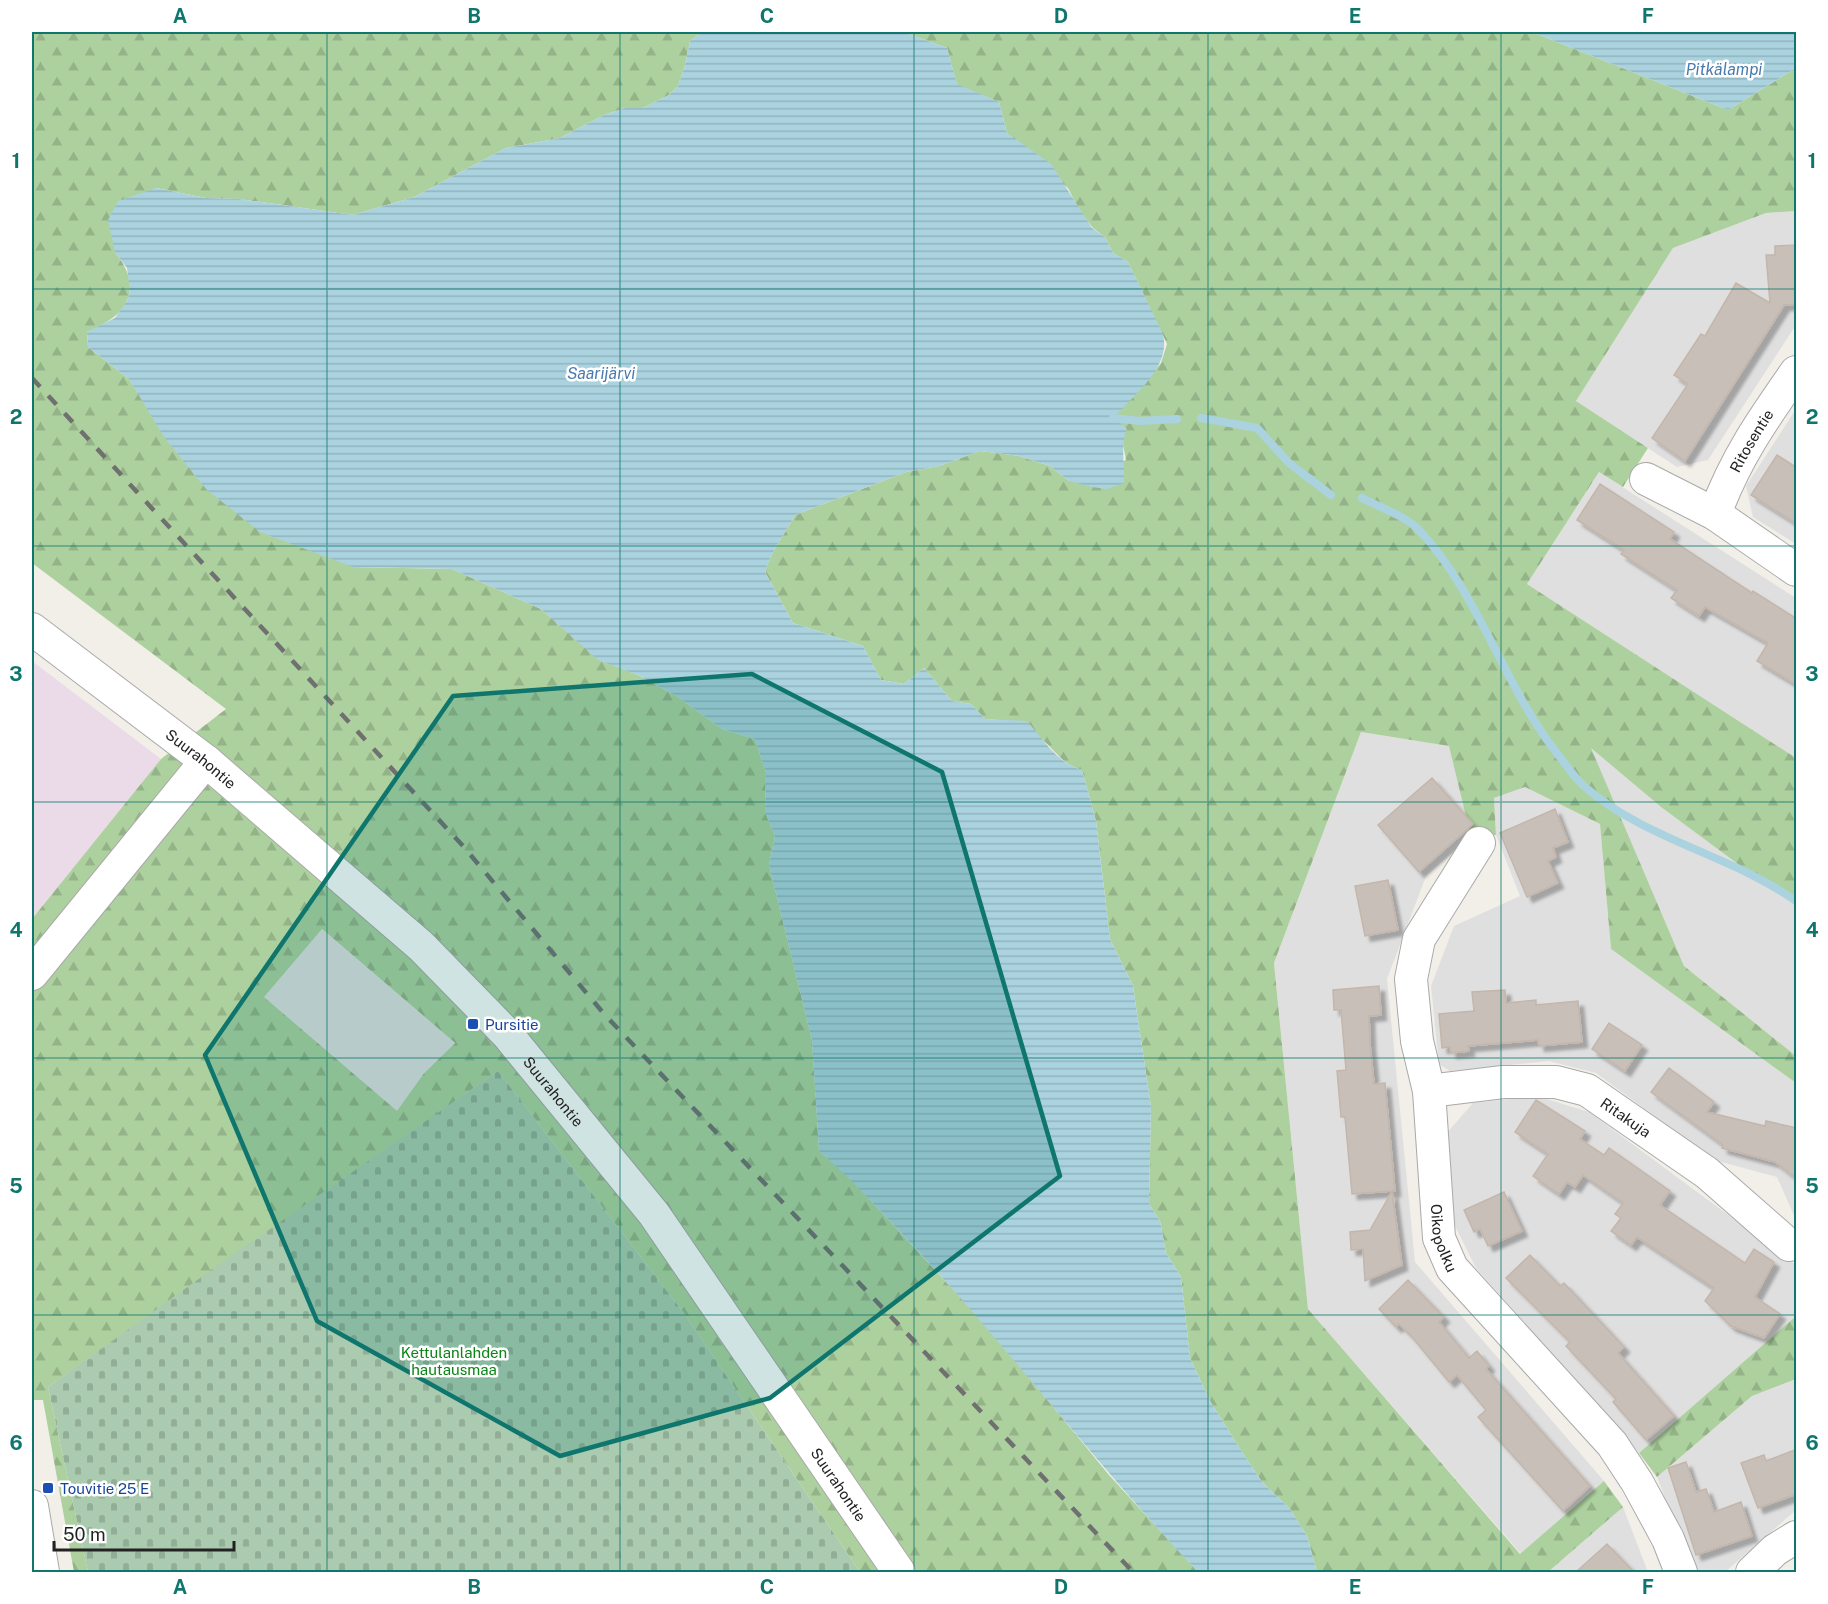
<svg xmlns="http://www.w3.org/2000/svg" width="1828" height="1604" viewBox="0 0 1828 1604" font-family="'Public Sans',sans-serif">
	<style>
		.residential { fill: #e0dfdf }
		.industrial { fill: #ebdbe8 }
		.forest { fill: url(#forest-firs); fill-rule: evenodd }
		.cemetery { fill: url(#cemetery-stones) }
		.parking { fill: #e2e2e2 }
		.water { fill: url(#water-rules) }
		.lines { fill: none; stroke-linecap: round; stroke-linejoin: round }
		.stream { stroke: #aad3df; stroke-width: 8 }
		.building { fill: #c7bfb8; stroke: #c4b6ab; stroke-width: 1.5; filter: url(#shadow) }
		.minor-casing { stroke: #a9a9a9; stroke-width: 34 }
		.minor { stroke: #fff; stroke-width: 32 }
		.rail { stroke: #707070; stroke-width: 4.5; stroke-dasharray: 12 12; stroke-linecap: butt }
		.marked { fill: #0f766e; fill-opacity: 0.2; stroke: #0f766e; stroke-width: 4.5; stroke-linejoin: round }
		.grid { fill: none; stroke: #0f766e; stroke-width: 1.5; stroke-opacity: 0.55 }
		.transit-dot { fill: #1a4fb4; stroke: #fff; stroke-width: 2 }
		.labels { text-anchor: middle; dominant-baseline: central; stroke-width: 5; stroke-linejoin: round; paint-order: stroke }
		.street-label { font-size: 15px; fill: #222; stroke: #fff }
		.transit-label { font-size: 15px; fill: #164399; stroke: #fff; text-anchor: start }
		.park-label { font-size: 15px; fill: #0c8416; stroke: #fff }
		.water-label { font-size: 16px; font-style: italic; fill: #4a7aab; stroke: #fff }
		.neatline { fill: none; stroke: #0f766e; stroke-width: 2 }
		.grid-label { font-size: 20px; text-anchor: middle; font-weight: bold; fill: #0f766e }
	</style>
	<defs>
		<pattern id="forest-firs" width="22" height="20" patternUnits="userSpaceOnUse" patternTransform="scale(1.5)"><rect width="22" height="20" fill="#add19e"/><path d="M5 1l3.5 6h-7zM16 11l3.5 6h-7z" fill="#95b388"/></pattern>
		<pattern id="cemetery-stones" width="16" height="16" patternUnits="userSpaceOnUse" patternTransform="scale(1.5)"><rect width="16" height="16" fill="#aacbaf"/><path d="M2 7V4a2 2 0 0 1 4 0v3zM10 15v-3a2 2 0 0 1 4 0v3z" fill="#92ae96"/></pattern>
		<pattern id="water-rules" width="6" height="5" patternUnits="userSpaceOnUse" patternTransform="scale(1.5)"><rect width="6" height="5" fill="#aad3df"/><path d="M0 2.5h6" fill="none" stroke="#92b5bf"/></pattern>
		<filter id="shadow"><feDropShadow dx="5.5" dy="5.5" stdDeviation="1.5" flood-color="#0004"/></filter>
	</defs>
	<rect width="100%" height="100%" fill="#f2efe9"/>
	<path class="residential" d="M1796,211v114l-88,135 -31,7 -101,-66 97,-153 93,-35z
		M1796,409v135l-43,-27 -7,-31z
		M1599,472l197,126v160l-269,-174z
		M1361,732l89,14 21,91 -45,39 -39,103 28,283 189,219 -83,73 -213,-245 -34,-346z
		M1590,747l71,60 81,59 54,34v156l-112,-90z
		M1525,787l75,37 11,125 185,134v137l-19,-43 -63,-17 -118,-87 -47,-12 -99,10 -11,-7 -8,-78 23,-60 66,-30 -24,-61 -2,-37z
		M1537,1096l52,16 207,153v51l-157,137 -163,-185 -21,-42 -9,-92 27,-31z
		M1796,1379v131l-71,62h-31l-37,-95 95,-81z
		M1623,1507l25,65h-100z"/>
	<path class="industrial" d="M32,661l129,98 -129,160z"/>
	<path class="forest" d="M32,32h670l-12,9 -5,24 -7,21 -9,9 -26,13h-18l-21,7 -44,23 -54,10 -92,49 -61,18 -114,-16 -33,-1 -50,-10 -41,64c30,38 12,64 -28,80l1,15 41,32 15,23 209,165 99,2 89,40 57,50 40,16 40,22 44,32 33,10 11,34 -1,39 10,24 -6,29 43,175 7,111 28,24 140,151 122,149 89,97h-338l-177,-260 -185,-241 -450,316 40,185h-14l-31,-172h-11v-481l129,-160 65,-50 -194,-146zM322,929l133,114 -31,30 -27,37z
		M903,32h629l196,78 68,-42v143l-30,2 -93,35 -97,153 72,47 -25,39 -24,-15 -72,112 269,174v142l-54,-33 -81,-60 -70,-59 93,218 112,90v27l-185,-134 -11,-125 -75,-37 -31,11 2,37 -25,2 -22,-91 -88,-14 -87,231 34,346 212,245 84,-73 19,26 -75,65h-231l-10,-36 -17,-27 -28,-27 -22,-33 -30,-48 -20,-43 -9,-81 -15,-24 -6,-32 -11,-17 2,-97 -18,-121 -23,-47 -14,-118 -14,-51c-18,-5 -24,-16 -37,-28 -14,-14 -41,-23 -60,-23l-14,-15 -19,-3 -28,-33 -20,16 -23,-4 -18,-34 -70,-23 -28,-51c6,-21 20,-38 30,-57l111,-43 33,-6 41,-15 39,5 31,10 19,15 57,-21 -4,-21 -9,-21 48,-55 6,-19 -39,-82 -15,-9 -8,-16 -12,-9 -14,-18 -11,-22 -61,-55 -8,-31 -42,-17 -10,-37z
		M1796,1316v63l-44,17 -95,81 -18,-24z"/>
	<path class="cemetery" d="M498,1071l185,241 177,260h-772l-40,-185 173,-124z"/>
	<path class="parking" d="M322,929l133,114 -31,30 -27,38 -133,-114z"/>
	<path class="water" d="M702,32h201l44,16 10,36 42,18 8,31 44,31 41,64 13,9 8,16 15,9 34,70c12,33 -29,63 -48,86l13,11c-7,15 -2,36 -3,54l-17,6 -15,-2 -23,-6 -19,-15 -31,-10 -39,-5 -41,15 -33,6 -111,43c-10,19 -24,36 -30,57l28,51 70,23 18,34 23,4 20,-16 28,33 19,3 14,15 42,2c16,18 30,42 55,49l14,51 14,118 23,47 18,121 -2,97 11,17 6,32 15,24 9,81 20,43 30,48 22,33 28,27 17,27 10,36h-119c-98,-103 -184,-217 -280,-321 -32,-34 -63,-69 -99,-100l-7,-111 -43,-175 6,-29 -10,-24 1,-39 -11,-34 -33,-10 -44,-32 -40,-22 -40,-15 -57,-51 -89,-40 -99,-2 -93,-35 -54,-43 -42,-52 -35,-58 -41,-32 -1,-15 28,-14 12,-17 3,-10 -3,-23 -12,-16 -7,-32 10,-19 38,-13 50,10 33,1 114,16 61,-18 92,-49 54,-10 44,-23 21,-7h18l26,-13 9,-9 7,-21 5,-24z
		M1532,32h264v36l-68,42z"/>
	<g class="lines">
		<path class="stream" d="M1113,418l28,3 36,-2
			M1201,418l56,10 32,35 42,32
			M1362,498c17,9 43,18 56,31 62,65 85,157 141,227 8,10 16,23 26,31 61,53 146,68 211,114"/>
	</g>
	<path class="building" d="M1797,245v59l-13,1 -99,156 -33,-23 36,-54 -14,-9 27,-41 4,2 31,-53 34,20 -4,-48h9v-9z
		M1777,455l20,13v56l-46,-29z
		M1600,484l74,48 -4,7 82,54 1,-2 44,28v66l-40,-24 11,-18 -63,-36 -6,9 -28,-18 6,-8 -56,-36 3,-4 -47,-30z
		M1432,778l41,46 -54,48 -41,-47z
		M1555,809l13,33 -15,6 3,9 -8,4 10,22 -31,14 -27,-64z
		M1388,880l10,50 -33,6 -10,-50z
		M1379,986l2,29 -12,1 1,28 4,40 11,-1 10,108h-3l10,74 -37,16 -2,-32 -12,1 -1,-18 20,-2 22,-39 -40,3 -7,-77h-4l-4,-46 9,-1 -5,-60h-7l-1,-20z
		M1505,990l1,13 30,-3v5l42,-4 4,41 -43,4 -1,-6 -70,6 1,5 -18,2 -1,-6 -8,1 -3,-34 35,-3 -2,-19z
		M1609,1023l33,22 -17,26 -33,-22z
		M1669,1068l45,34 -7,10 58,14 1,-5 31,7v51l-22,-17 -53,-14 1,-3 -72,-53z
		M1536,1100l49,31 -5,8 24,16 5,-7 61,43 -10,14 85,58 9,-14 20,13 -19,35 25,17 -16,24 -33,-12 -26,-25 9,-13 -77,-51 -6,8 -20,-14 10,-13 -6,-4 8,-11 -40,-28 -8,12 -8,-5 -8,12 -26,-18 15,-22 -33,-22z
		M1504,1192l18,39 -34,15 -8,-17 -6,3 -10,-22z
		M1530,1255l30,31 4,-3 60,64 -6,6 56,63 -28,24 -33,-38 3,-3 -50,-53 4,-4 -64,-64z
		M1408,1280l36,37 -5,5 30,36 8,-7 12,15 -3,3 104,117 -27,25 -85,-94 8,-7 -29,-35 -8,7 -37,-45 -13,-13 -3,3 -17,-18z
		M1797,1449v45l-39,14 -17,-45 23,-8 2,6z
		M1686,1462l10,30 10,-3 8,23 27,-10 11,34 -56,19 -28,-87z
		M1607,1544l27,28h-58z"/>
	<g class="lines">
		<defs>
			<g id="minor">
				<path d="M1646,479l69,35 81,56"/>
				<path id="s1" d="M1715,514c20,-55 48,-95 81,-142"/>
				<path id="s2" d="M32,629l174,132 215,185 86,88 147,180 245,358"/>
				<path id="s3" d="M1479,843l-60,96 -8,40 6,62 12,50 10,147 13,30 160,176 25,38 31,57 13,33"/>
				<path d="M32,974l174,-213"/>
				<path id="s4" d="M1429,1091l74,-9h53l31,8 120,83 82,72"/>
				<path d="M32,1506l11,66"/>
				<path d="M1752,1572l23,-22 21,-13"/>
			</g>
		</defs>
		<use href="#minor" class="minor-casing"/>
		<use href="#minor" class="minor"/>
		<path class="rail" d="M32,378l431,468 142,169 528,557"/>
	</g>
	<path class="marked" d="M752,674l190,98 118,404 -290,222 -210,58 -243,-135 -112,-266 248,-359z"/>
	<path class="grid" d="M327,32v1540M620,32v1540M914,32v1540M1208,32v1540M1501,32v1540M32,289h1764M32,546h1764M32,802h1764M32,1058h1764M32,1315h1764"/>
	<g class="transit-dot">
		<rect x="467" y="1018" width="12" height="12" rx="3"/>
		<rect x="42" y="1482" width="12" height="12" rx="3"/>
	</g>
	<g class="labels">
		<g class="street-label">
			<text stroke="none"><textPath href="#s1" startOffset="82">Ritosentie</textPath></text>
			<text stroke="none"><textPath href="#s2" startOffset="213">Suurahontie</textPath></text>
			<text stroke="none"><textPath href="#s2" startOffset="699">Suurahontie</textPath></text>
			<text stroke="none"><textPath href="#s4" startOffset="207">Ritakuja</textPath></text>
			<text stroke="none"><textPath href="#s3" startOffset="416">Oikopolku</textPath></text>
			<text stroke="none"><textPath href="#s2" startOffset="1185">Suurahontie</textPath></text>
		</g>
		<g class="transit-label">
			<text x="485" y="1024">Pursitie</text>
			<text x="60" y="1488">Touvitie 25 E</text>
		</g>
		<g class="park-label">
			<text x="454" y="1352">Kettulanlahden<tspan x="454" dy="17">hautausmaa</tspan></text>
		</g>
		<g class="water-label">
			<text x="1724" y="69">Pitkälampi</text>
			<text x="601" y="373">Saarijärvi</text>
		</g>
	</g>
	<rect width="1828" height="1604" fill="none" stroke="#ffffff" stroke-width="66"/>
	<path d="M54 1541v9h180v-9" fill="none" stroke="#222222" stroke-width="3"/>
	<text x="63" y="1541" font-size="18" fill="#222222" stroke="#ffffff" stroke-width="4.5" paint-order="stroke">50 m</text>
	<rect x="33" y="33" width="1762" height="1538" class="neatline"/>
	<g class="grid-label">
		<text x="180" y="23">A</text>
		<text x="474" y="23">B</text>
		<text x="767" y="23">C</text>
		<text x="1061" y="23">D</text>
		<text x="1355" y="23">E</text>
		<text x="1648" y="23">F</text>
		<text x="16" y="168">1</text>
		<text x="1812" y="168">1</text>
		<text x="16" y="424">2</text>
		<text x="1812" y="424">2</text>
		<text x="16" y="681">3</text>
		<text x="1812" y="681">3</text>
		<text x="16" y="937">4</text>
		<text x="1812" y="937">4</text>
		<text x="16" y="1193">5</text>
		<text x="1812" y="1193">5</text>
		<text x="16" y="1450">6</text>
		<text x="1812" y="1450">6</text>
		<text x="180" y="1594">A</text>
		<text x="474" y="1594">B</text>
		<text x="767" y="1594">C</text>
		<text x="1061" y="1594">D</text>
		<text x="1355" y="1594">E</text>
		<text x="1648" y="1594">F</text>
	</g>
</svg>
